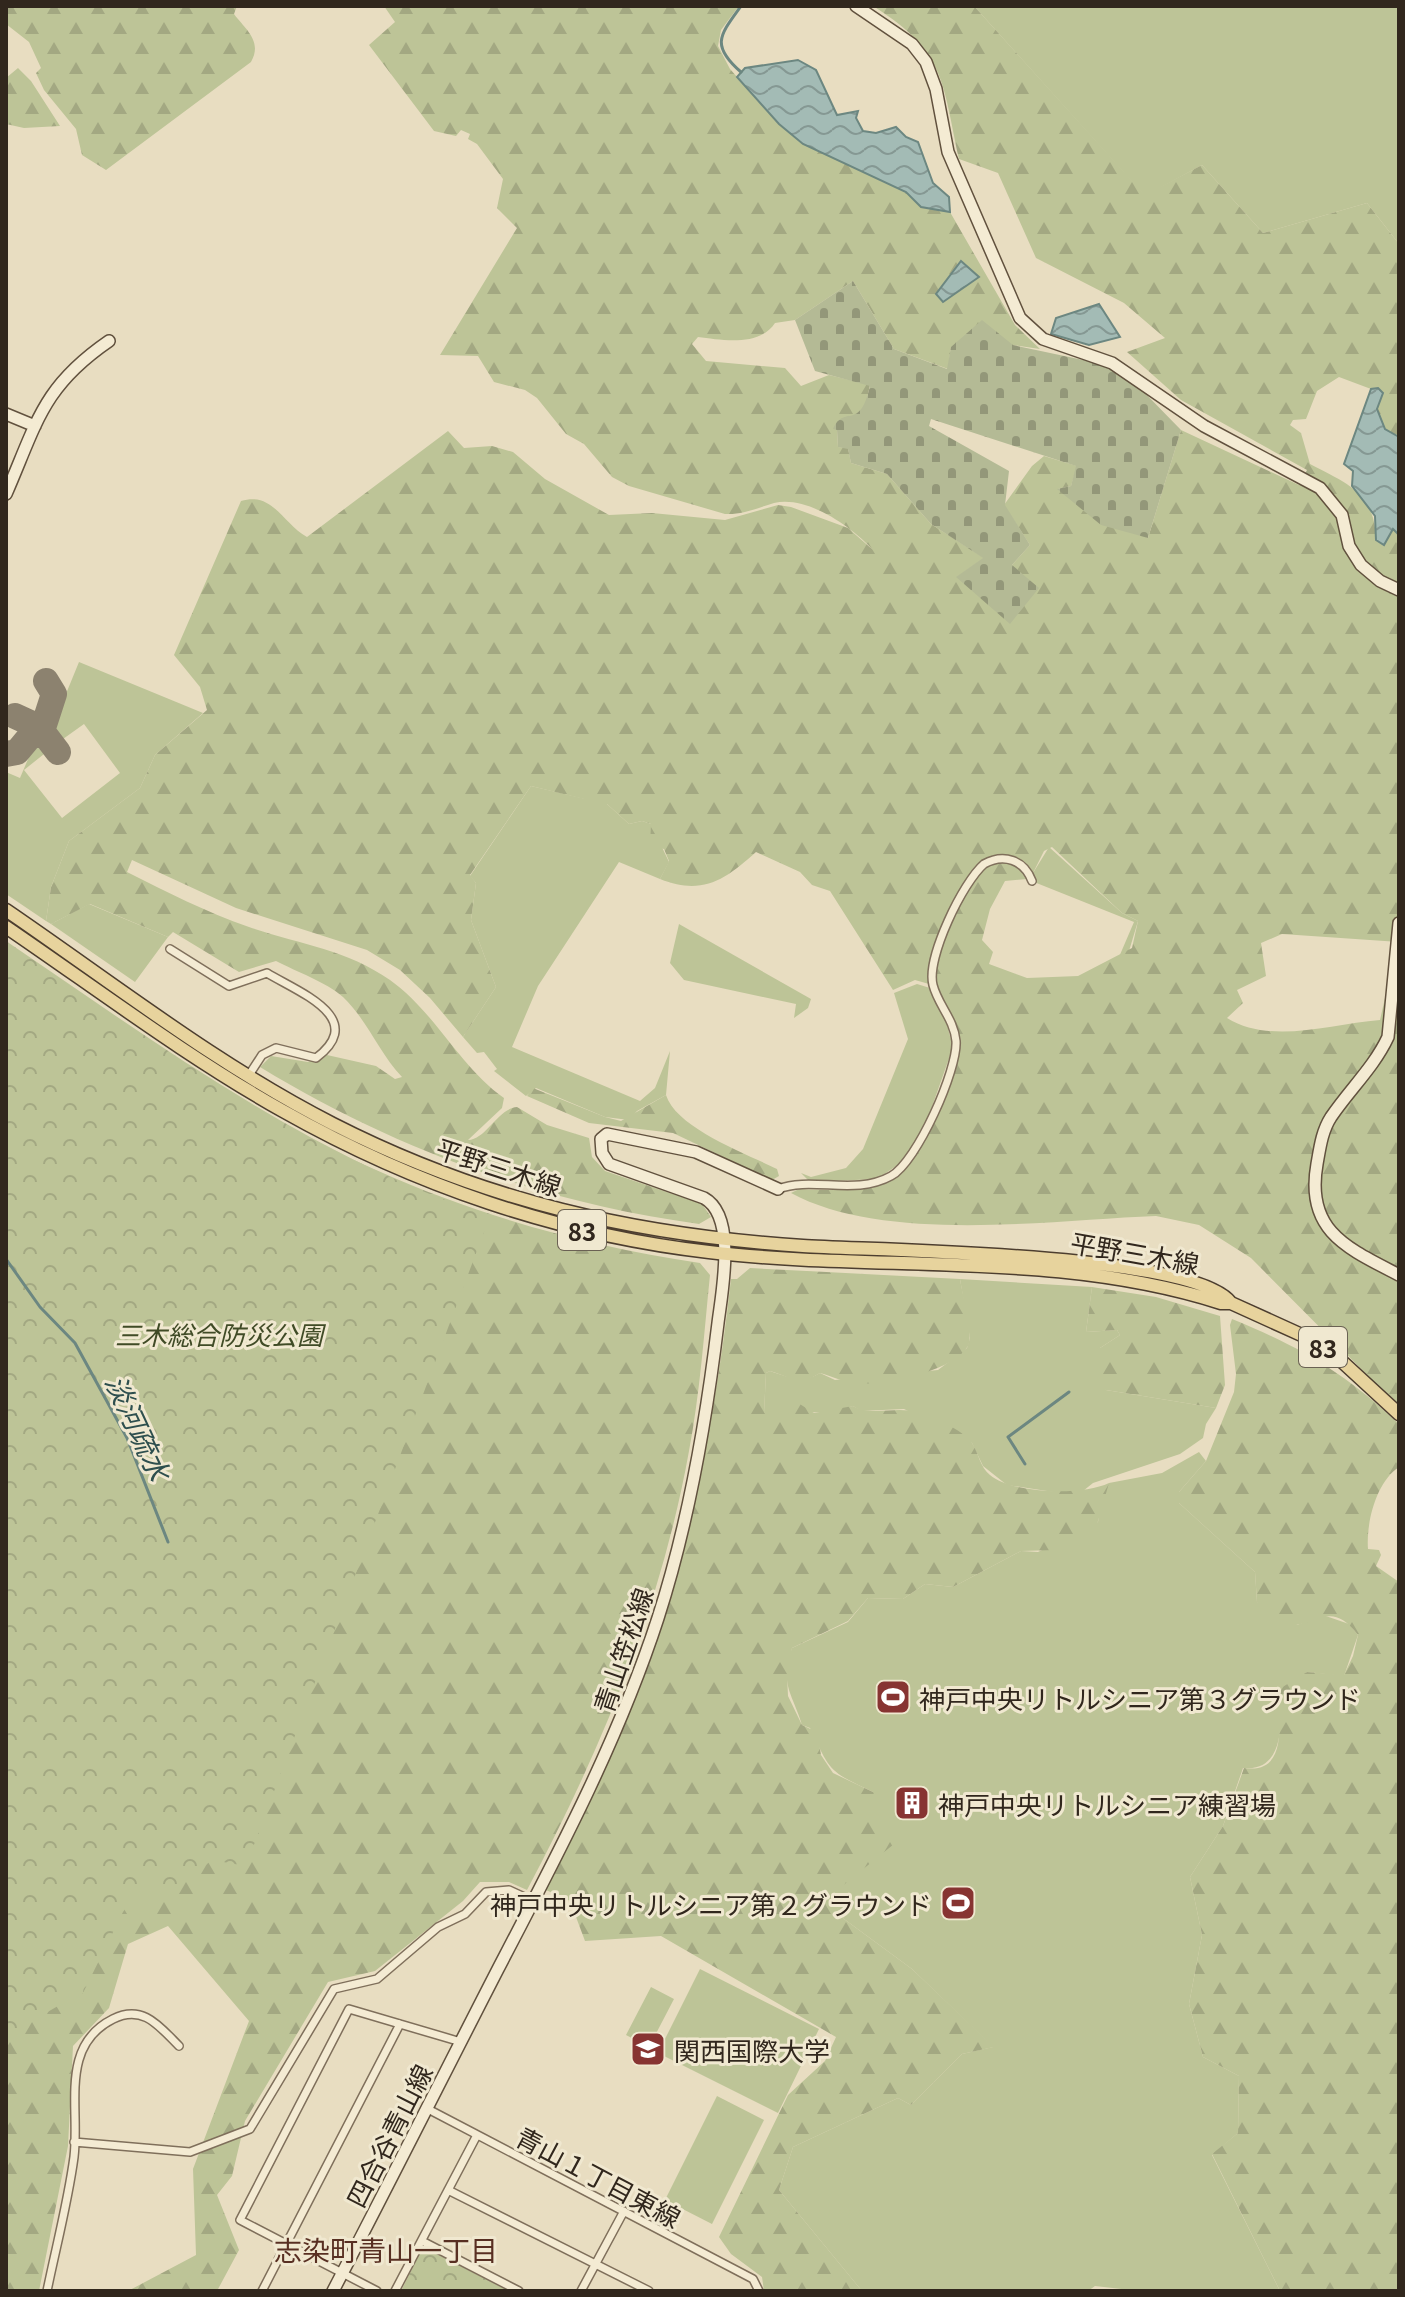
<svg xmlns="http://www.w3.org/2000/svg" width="1405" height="2297" viewBox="0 0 1405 2297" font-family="Georgia,'Noto Sans JP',serif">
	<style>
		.grass { fill: #bdc497 }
		.forest { fill: url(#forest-firs) }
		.cemetery { fill: url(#cemetery-stones) }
		.park { fill: url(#park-crowns) }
		.water { fill: url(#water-waves); stroke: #6c8781; stroke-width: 2 }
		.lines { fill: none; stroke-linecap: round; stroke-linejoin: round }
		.stream { stroke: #6c8781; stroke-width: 3 }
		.taxiway { stroke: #8c826f; stroke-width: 26 }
		.street-casing { stroke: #7f6f5b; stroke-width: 10 }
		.secondary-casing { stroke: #61513e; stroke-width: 14 }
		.primary-casing { stroke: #4d3e2f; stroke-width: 15 }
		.street { stroke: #f4ebd3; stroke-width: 7 }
		.secondary { stroke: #f4ebd3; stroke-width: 11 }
		.primary { stroke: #e7d39d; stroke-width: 12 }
		.labels { text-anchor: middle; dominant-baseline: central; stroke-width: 6; stroke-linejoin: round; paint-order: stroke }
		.shield { fill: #f0e8d0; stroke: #6a6153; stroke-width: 2 }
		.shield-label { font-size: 24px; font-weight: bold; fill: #31271d }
		.street-label { font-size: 26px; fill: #31271d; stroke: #f0e8d0 }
		.park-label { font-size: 26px; font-style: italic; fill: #404b26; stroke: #f0e8d0 }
		.poi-label { font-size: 26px; fill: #31271d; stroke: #f0e8d0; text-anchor: start }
		.water-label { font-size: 28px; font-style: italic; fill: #2e4f4e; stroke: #f0e8d0 }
		.neighbourhood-label { font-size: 28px; fill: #582f22; stroke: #f0e8d0 }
	</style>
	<defs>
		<pattern id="forest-firs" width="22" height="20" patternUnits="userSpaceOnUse" patternTransform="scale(2)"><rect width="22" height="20" fill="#bdc497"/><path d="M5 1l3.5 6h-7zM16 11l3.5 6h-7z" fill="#a3a882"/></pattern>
		<pattern id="cemetery-stones" width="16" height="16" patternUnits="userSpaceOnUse" patternTransform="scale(2)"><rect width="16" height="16" fill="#b4ba95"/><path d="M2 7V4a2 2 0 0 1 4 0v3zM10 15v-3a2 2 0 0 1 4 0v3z" fill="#939779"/></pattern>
		<pattern id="park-crowns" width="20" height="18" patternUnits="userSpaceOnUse" patternTransform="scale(2)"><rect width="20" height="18" fill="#bdc497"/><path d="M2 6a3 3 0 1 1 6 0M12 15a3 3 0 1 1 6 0" fill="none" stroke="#a3a882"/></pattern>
		<pattern id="water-waves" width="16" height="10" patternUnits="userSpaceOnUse" patternTransform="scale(2)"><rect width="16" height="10" fill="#a3bbb5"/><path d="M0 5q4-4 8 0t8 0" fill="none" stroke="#859893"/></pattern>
	</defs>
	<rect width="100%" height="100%" fill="#e8ddc1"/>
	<path class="grass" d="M974,6h425v238l-32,-41 -104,30 -61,-68 -57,31z
		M79,662l124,51 -48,42 -15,33 -71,53 -18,46 -5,34 -40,-27v-122l14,6 14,-33 4,-1 6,10 -20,16 38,48 58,-45 -36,-49 -21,15 -11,-11z
		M531,786l76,18 22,20 13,-3 9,3 18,38 -9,17 -41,-17 -81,124 -26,61 128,54 15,-13 15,-37 -4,44 -29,16 -8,9 -24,-3 -69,-29 -10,8 -32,-25 3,-2 -13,-17 -7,1 -14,-16 33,-50 -25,-67 5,-37 -6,-7z
		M1049,847l73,66 16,8 -9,30 -10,6 15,-35 -100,-40 -1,-9z
		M89,904l79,33 -33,45 -84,-58z
		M679,924l132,75 -3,9 -14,10 2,-14 -112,-24 -14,-17z
		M917,984l13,4 14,26 9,33 -32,91 -19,24 -25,17 -67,3 -9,-9 10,4 35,-9 17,-19 45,-110 -14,-46z
		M960,1279l132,8 -6,45 31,-2 3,5 -20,13 6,42 110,18 -10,16 -3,14 -23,16 -87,29 -10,8 -23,2 -53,-8 -24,-19 -11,-23 -68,-34 -43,2 -8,-5 -20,6 -69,1 2,-40 4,-2c18,6 32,13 50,2l15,7 103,-10 29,-22 3,-10z
		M1199,1452l7,9 -27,31v11l76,69 2,30 40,23 26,-10 26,9 9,11 -14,41 -37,-4 -28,23c4,28 4,78 -36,73l-20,58 -33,51 12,58 -13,69 14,53 36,19 -1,57 -26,22 68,136h-141l-44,-5 -7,5h-226l-83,-101 14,-43 105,-49 13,7 51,-51 31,-7 -81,-78 -68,-50 -15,-23 44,-104c-46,-22 -42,-20 -63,-64l-8,-3c-9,-31 -23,-40 -10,-77l56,-26 20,-24 35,1 22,-15 28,3 68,-36 17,1 60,-30 3,-22 8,-17 53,-10z
		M700,1969l119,60 -41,84 -120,-60z
		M651,1987l23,12 -25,48 -23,-12z
		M717,2096l47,24 -52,104 -47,-24z"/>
	<path class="forest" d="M6,6h231l-3,8c11,15 29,27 17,48l-145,108 -24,-15 -6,-26 -32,-39 -8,-17 5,-5 -12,-26 -23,-18z
		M384,6h355l-18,24 -3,16 12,23 49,55 24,20 103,48 15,15 29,5 65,113 25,24 -27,-4 -62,2 -3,22 -54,-20 -41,-68 -58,39 -20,3c-16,24 -53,17 -77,14l-6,7 14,17 79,7 16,18 28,-11 41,10 -5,23 -28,22 1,17 10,1 3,15 36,11 44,50 53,34 -27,19 55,-12 18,-20 -26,-40 28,-39 12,-10 33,10 -6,20 -13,3 90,49 33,-108 118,55 8,-15 -126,-70 -54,-48 38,-14 -41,-35 -88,-45 -38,-85 -39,-14c-17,-78 -13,-107 -86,-153h101l171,189 57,-30 61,68 104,-30 32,41v193l-14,-8 -8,-20 5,-15 -4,-6 -7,1 -32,-12 -22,14 -11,28 -13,1 -3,5 11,8 9,31c38,20 65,29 66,76l17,-11 6,6v407l-117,-8 -21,9 5,33 -29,14 6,13 -16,15c44,27 103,6 153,2l5,-22 14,2v407l-148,-149 -52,-33 -43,-9c-105,4 -271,28 -365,-23l8,-4c89,5 115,-8 144,-93 7,-20 19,-44 15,-65 -4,-21 -27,-38 -24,-61 3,-27 32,-83 51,-104 17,-8 33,-5 42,13l-22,2 -15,28 -8,31 11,12 -4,12 38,14 51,-2 54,-28 6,-27 -16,-8 -70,-66 -8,4 -11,22c-11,-11 -21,-21 -38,-18 -29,6 -71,102 -66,129l-14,-4 -22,10 -63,-99 -18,-6 -12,-13 -44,-20c-31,28 -54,44 -96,27l9,-18 -5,-12 -14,-3 1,-22 -9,-3 -13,3 -22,-20 -14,10 -9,-15 -53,-13 -61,89 6,8 -5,37 25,67 -33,50 -33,-39 -30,-28 -33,-20 -131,-42 -104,-48 -5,12c40,20 79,40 122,55 49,17 97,22 141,53 45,32 69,86 114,118l-2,10 -34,32c19,-1 29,-31 49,-33l30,18 42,13 3,19 13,14 97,33 9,13 -12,7c-156,-21 -305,-75 -439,-157l11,-11 37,6 19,-7 49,11 19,13 7,-2c-23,-24 -34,-56 -59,-80 -17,-15 -46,-25 -67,-36l-37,11 -66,-40 -5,5 -78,-33 -39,20 -5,-3 5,-34 18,-46 71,-53 15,-33 52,-45 -7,-23 -26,-32 67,-154c32,-10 42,23 66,36l141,-106 16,17 28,-2 21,6 32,27 64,36 43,-2 73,7 53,-15 13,2 57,21 25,22c-20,-22 -65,-55 -99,-47 -17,5 -31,12 -49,11l-96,-28 -17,-9 -28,-33 -18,-10 -29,-36 -12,-8 -31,-8 -16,-26 -38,-1 77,-127 -20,-20 6,-29 -26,-35 -9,-5 2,-5 -9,-4 -5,6 -22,-5 -65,-86 26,-23z
		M18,68l13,13 29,45 -36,2 -18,-4v-46z
		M185,1063c161,109 324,171 515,200l10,12c-6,59 -10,118 -21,176 -28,156 -88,299 -162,439l-18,-8h-29l-17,19 -88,70 -47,11 -83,139 -13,55 -15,19 22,55 -22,41h-89l68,-36 -3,-86 56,-148 -81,-95 -40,18 -19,64 -36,38 -5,100 -29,145h-33v-1136z
		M533,1088l72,29 16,4 45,-26c10,33 81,59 111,74l2,7 -7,4 -99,-47 -84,-10 -62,-27z
		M750,1268l210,11c2,14 14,55 8,67 -14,25 -86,41 -113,37 -13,-1 -23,-7 -35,-10 -22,14 -29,4 -50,-2l-4,2 -2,40 31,-12 19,12 39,-7c18,11 45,-1 66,7 17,7 42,15 53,30 7,11 8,24 18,32 23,19 92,21 119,8l-13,45 -12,14 -29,8 -34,1 -68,36 -28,-3 -22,15 -35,-1 -20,23 -56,27 -5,26 1,22 14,29 15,7 4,23 12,18 40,19 21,52 -64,52 14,23 68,50 82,78 -32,7 -51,51 -13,-7 -105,49 -14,43 83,101h-98l-2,-14 -31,-23 -12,-17 69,-142 37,-34 11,-24 -175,-101 -76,5 -15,-40 -24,-11c106,-204 160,-382 185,-611h6z
		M1092,1287l64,10 64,19 5,69 -9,23 -110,-18 -9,-8 -4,-22 7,-12 20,-13 -3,-5 -31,2z
		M1232,1319c69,28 113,54 167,105v43c-23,15 -33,56 -31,82l11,1 2,5 -5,11 23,16v709h-119l-68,-137 26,-21 1,-57 -36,-19 -14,-53 13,-69 -12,-58 33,-51 21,-58c49,7 31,-55 37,-80l26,-16 37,3 9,-19 5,-21c-26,-34 -38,-12 -68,-9l-27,-10 -6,-14 -2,-30 -76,-69v-11l27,-31 28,-69 2,-18 -6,-49z"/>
	<path class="cemetery" d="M853,281l41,68 53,20 4,-22 31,-27 31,25 89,19 37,23 42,43 -33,108 -47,-13 -44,-36 14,-3 5,-20 -145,-47 -2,7 80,45 -4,34 25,40 -18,20 27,23 -29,36 -54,-47 27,-19 -52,-34 -44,-50 -36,-11 -3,-14 -10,-2 -1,-17 -4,-1c12,-26 26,4 37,-43l-55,-15 -20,-51z"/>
	<path class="park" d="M6,941c155,105 304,216 484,275l-244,650 -34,-6 -44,35 -13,-2 -21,4 -11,15 -42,85c-29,7 -47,28 -75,38z
		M423,2247l84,43v1h-106z"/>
	<path class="water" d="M798,60l18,10 21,45 21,-4 -2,7 7,13 13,2 20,-6 10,10 12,5 15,41 16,14 1,15 -29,-5 -15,-15 -103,-48 -24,-20 -42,-47 8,-9z
		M961,261l18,16 -36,25 -7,-8z
		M1099,304l21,33 -31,8 -38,-11 5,-16z
		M1378,388l5,5 -6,16 8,20 14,8v98l-6,-6 -9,16 -8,-5 -1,-24 -23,-30 1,-15 -9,-7 27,-75z"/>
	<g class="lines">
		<path class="stream" d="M741,72c-31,-27 -21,-37 0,-66
			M6,1259l34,48 35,36 52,95 41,104
			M1025,1464l-17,-27 61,-45"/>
		<path class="taxiway" d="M15,716l24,11 19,25
			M42,731l12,-37 -8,-13
			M6,754l11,-2 15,-18 13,2"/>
		<defs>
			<path id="street" d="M170,949l59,37 38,-13c31,19 102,45 49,85l-40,-10 -14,7 -13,20
				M778,1189c34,-13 77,7 113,-13 26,-14 67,-107 65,-135 -2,-22 -18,-36 -23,-56 -7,-27 30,-103 51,-121 20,-11 40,-4 48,17
				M426,2108l327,171 6,12
				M74,2142l116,10 60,-23 84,-140 43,-10 61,-52 27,-13 21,-22 23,-2 24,11
				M448,2190l201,101
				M422,2241l97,50
				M47,2291c9,-44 21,-89 27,-134 6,-50 -15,-111 39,-138 30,-15 46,7 66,27
				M262,2291l138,-267
				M377,2291l-137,-71 109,-211 112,33
				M395,2291l82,-156
				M581,2291l43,-80"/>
			<path id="secondary" d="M856,6l56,38 14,18 10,27 12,63 72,166 23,21 69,24 92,63 116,62 22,27 7,31 12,19 19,16 19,9
				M6,414l29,12
				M6,494c31,-71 36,-107 103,-153
				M1399,923l-11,114c-14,30 -38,52 -57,80 -9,14 -11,30 -14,47 -12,67 30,84 82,111
				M333,2291c56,-107 110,-215 165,-322 60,-115 120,-228 160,-351 31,-96 48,-195 60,-295 4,-32 19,-107 -14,-125l-95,-34 -7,-11 -1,-14 6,-5 89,18 82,37"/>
			<path id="primary" d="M6,910c107,73 211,155 327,214 151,77 302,111 470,122 73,5 391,6 428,57
				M6,927c91,62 181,130 277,184 131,74 276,124 426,141 170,20 347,-2 512,51h10l75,34 30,19 63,58"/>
		</defs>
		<use href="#street" class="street-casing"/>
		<use href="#secondary" class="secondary-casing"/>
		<use href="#primary" class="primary-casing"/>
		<use href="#street" class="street"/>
		<use href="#secondary" class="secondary"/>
		<use href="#primary" class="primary"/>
	</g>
	<defs>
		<symbol id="stadium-square" viewBox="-11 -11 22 22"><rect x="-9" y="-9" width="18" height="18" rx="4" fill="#873432" stroke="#f0e8d0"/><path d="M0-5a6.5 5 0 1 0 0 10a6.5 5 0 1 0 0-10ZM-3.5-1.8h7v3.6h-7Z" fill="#fff"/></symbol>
		<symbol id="building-square" viewBox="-11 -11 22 22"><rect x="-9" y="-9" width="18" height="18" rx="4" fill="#873432" stroke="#f0e8d0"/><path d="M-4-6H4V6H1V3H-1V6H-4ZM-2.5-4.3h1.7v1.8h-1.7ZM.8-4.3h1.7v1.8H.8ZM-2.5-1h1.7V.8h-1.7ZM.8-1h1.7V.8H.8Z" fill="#fff"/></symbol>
		<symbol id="university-square" viewBox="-11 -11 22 22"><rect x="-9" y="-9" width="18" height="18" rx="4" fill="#873432" stroke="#f0e8d0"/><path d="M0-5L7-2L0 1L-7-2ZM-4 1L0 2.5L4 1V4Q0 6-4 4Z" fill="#fff"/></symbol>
	</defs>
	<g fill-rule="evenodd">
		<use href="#stadium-square" x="873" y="1677" width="40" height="40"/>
		<use href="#building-square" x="892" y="1783" width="40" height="40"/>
		<use href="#stadium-square" x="938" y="1883" width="40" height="40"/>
		<use href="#university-square" x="628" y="2029" width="40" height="40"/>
	</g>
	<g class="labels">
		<g class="shield">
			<rect x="558" y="1210" width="48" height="40" rx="6"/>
			<rect x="1299" y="1327" width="48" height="40" rx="6"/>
		</g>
		<g class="shield-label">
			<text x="582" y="1230">83</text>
			<text x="1323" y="1347">83</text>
		</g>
		<g class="street-label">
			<text transform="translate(499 1166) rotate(18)">平野三木線</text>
			<text transform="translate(1135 1252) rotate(10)">平野三木線</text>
			<text transform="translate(622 1650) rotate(-71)">青山笠松線</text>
			<text transform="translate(388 2135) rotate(-63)">四合谷青山線</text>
			<text transform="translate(599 2176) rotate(28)">青山１丁目東線</text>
		</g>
		<g class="park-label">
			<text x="219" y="1333">三木総合防災公園</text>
		</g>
		<g class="poi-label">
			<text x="919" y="1697">神戸中央リトルシニア第３グラウンド</text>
			<text x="938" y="1803">神戸中央リトルシニア練習場</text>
			<text x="932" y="1903" text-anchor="end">神戸中央リトルシニア第２グラウンド</text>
			<text x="674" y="2049">関西国際大学</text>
		</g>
		<g class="water-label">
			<text transform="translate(139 1427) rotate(65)">淡河疏水</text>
		</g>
		<g class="neighbourhood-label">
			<text x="386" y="2249">志染町青山一丁目</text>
		</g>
	</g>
	<rect width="1405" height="2297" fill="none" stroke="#31271d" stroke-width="16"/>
</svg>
